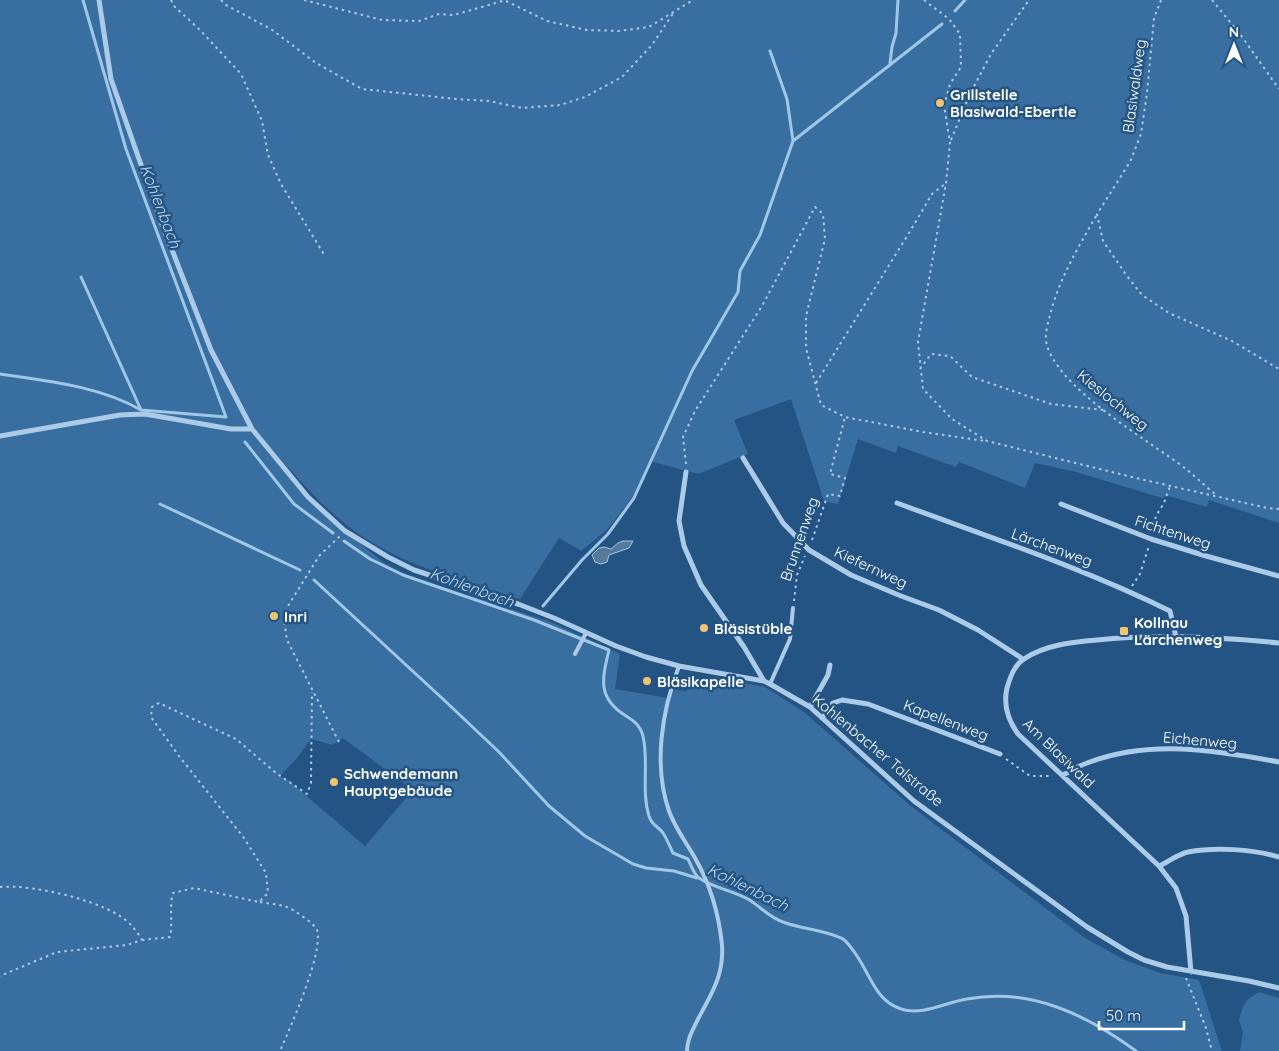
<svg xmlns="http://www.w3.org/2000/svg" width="1279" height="1051" viewBox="0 0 1279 1051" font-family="Quicksand,sans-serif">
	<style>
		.green { fill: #386ea0; fill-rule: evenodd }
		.water { fill: #57799a; stroke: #a0c7e8 }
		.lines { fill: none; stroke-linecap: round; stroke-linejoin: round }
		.stream { stroke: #a0c7e8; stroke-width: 3 }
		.path { stroke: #accbe8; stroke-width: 2; stroke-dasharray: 2.5 4; stroke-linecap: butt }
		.lane { stroke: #accbe8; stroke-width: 4 }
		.street { stroke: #accbe8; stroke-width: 5 }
		.poi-dot { fill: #f2c470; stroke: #245483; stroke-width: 2 }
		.labels { text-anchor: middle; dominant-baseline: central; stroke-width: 5; stroke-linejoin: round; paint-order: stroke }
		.street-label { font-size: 15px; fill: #fff; stroke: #245483 }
		.poi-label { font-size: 15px; font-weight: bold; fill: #fff; stroke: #245483; text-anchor: start }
		.water-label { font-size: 16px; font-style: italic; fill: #b8d5ef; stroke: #245483 }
	</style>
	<rect width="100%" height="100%" fill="#245483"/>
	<path class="green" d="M0,0h1279v523l-70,-23 -2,7 -39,-11 -6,2 -86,-26 -41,-9 -10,25 -66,-26 -3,5 -58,-21 -2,7 -38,-14 -20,65 -14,-3 -33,-102 -57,21 14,34 -50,20 -48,-13 -10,26 -33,43 -26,21 -22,-13 -39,61c-59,-19 -122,-34 -172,-73 -32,-25 -60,-59 -88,-90l48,61 37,34 39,32 26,13 141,46 69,32 -5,35 53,9 2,-9 17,2 2,-11 28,5 3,-6 45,8 39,25 108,95 173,131 40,22 35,13 39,7 23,71h-1222zM343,738l70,52 -48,56 -76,-65 -9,-5 17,-18 14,-19 21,6z
		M1259,992l20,6v53h-39l3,-18 -4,-13 4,-14 5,-7z"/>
	<path class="water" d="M623,541h10l-4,7 -20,7 -2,7 -6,2 -6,-2 -3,-7 7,-7 5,-1 7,2 7,-6z"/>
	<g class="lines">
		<path class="stream" d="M955,11l10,-11
			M890,63l2,-16 4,-14 2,-33
			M793,141l149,-117
			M81,277l60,133 85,7 -100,-268 -43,-149
			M0,374c48,7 99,12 141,36
			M245,442l49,62 39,29
			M160,504l140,66
			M344,541l26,18 33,16 131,45 75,30c-7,29 -12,48 17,66 8,5 14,9 17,20 6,26 -2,54 6,80 3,10 8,9 14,17 4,6 7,14 10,20l15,6c3,6 6,16 11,19 16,11 37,13 52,23 12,8 18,16 32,21 19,7 40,8 58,16 5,2 8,7 11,11 17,20 21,51 49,60 22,7 45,-7 66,-10 63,-12 120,16 169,52
			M314,580l130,120 55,52 50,54 36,30 48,28 13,4 28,3 23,7
			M543,606l39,-46 26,-26 26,-36 58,-127 46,-79 2,-21 20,-36 33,-94 -6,-42 -17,-48"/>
		<path class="path" d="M171,0l3,6 26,24 41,44 21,47 6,34 13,29 44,72
			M221,0l5,5 45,24 45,34 46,26 94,10 33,2 33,7 38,-3 25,-8 37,-20 30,-32 22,-33
			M304,0l78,20 37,1 20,-7 15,1 52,-15
			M924,0l25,19 11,15 1,33 -11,17 -6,21 6,38 -4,40 -28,159 5,47 29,30 35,22 149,37 131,30 12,1
			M1161,0l-7,18 -7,75 -6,41 -11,28 -33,52 6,27 24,35 15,19 27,18 63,28 47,28
			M1212,0l28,34 39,55
			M506,1l41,20 40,9 32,1 30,-4 44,-27
			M951,140l19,-46 21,-40 38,-54
			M1096,216c-18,32 -37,63 -46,99 -2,8 -5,18 -4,26 8,46 104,100 140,128 10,8 19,17 29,25
			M920,369l11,-15 19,2 22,21 79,27 53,6
			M816,383l93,-150 23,-39 13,-10
			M686,464l-3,-27 12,-26 67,-105 53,-99 8,7 2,25 -19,77v32l15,57 24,12 78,15 62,9
			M1153,532l3,-16 8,-13 6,-17
			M812,540l16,-46 12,2 5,-18 -15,-4 15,-57
			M1132,586l8,-12 9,-28
			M794,601l3,-26 8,-19
			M339,742l-52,-102 -3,-20 4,-14 31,-50 21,-20
			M1006,759l24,17h21
			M0,887c32,-3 109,14 131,38 4,4 8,10 11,15l-15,5 -70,7 -57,24
			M260,902c9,2 19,2 27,5 7,3 27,16 30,23 7,22 -27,98 -37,121
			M142,940l28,-3c3,-15 -1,-31 3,-44l21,-5 65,14 9,-9 -2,-20 -22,-35 -65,-82 -28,-39 1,-10 7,-4 77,36 40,34 31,21 4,-11 1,-91
			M1186,978l20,50 6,23"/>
		<path class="lane" d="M575,654l11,-21
			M679,666c-17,44 -26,99 -10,145 6,17 17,31 26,47 15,26 24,57 27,87 2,30 -10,48 -24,74 -5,11 -11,20 -11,32
			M770,684l20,-45 3,-31"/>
		<path class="street" d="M99,0l12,79 49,140 51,131 41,79 56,68 37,34 43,26 26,13 104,34 36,14 62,28 30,11 33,9 85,15 6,3 40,23 104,94 173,126 41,25 16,8 23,7 82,14 30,7
			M0,436l120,-21 25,-1 86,15h21
			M743,458l40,65 26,27 42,25 50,21 38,14 39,20 45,29
			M686,472l-7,49 5,25 17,39 43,62 20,34
			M897,503c92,34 186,65 273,108l6,26
			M1061,504l90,35 55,17 73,20
			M810,707l18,-32 2,-10
			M822,718l11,-15 9,-3 26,4 132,50
			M1063,775c8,-4 15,-9 24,-12 63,-24 127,-13 192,-1
			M1159,866c9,-4 19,-12 29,-14 26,-5 65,-3 91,5
			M1191,972l-5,-56 -10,-28 -17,-22 -141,-132c-10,-14 -15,-29 -11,-46 3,-10 7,-23 17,-29 20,-14 49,-17 73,-19 60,-6 122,-3 182,3"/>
	</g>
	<g class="poi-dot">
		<circle cx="940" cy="103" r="5"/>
		<circle cx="274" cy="616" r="5"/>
		<circle cx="704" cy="628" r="5"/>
		<rect x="1119" y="626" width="10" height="10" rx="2.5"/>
		<circle cx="647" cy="681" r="5"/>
		<circle cx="334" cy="782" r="5"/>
	</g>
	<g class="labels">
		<g class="street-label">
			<text transform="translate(1134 86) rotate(-82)">Blasiwaldweg</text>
			<text transform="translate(1113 400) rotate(39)">Kieslochweg</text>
			<text transform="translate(1173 532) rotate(18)">Fichtenweg</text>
			<text transform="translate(799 539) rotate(-71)">Brunnenweg</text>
			<text transform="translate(1052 547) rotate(20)">Lärchenweg</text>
			<text transform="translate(871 567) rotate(25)">Kiefernweg</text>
			<text transform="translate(946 720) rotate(21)">Kapellenweg</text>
			<text transform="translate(1200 740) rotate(5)">Eichenweg</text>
			<text transform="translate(878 750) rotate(40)">Kohlenbacher Talstraße</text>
			<text transform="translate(1059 753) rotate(44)">Am Blasiwald</text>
		</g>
		<g class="poi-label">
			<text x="950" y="94">Grillstelle<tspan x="950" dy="17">Blasiwald-Ebertle</tspan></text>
			<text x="284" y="616">Inri</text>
			<text x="1134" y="622">Kollnau<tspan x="1134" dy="17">Lärchenweg</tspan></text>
			<text x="714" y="628">Bläsistüble</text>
			<text x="657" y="681">Bläsikapelle</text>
			<text x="344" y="773">Schwendemann<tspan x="344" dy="17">Hauptgebäude</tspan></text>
		</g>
		<g class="water-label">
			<text transform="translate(161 206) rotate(69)">Kohlenbach</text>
			<text transform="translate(472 587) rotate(20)">Kohlenbach</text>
			<text transform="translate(748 887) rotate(26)">Kohlenbach</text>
		</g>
	</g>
	<g transform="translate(1234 45)" stroke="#245483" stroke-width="4" paint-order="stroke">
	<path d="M0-4L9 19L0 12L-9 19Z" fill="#ffffff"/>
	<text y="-8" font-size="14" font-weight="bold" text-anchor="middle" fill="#ffffff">N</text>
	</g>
	<path d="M1099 1021v8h85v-8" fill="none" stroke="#ffffff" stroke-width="2.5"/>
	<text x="1106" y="1021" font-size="15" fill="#ffffff" stroke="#245483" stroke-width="4" paint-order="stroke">50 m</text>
</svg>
